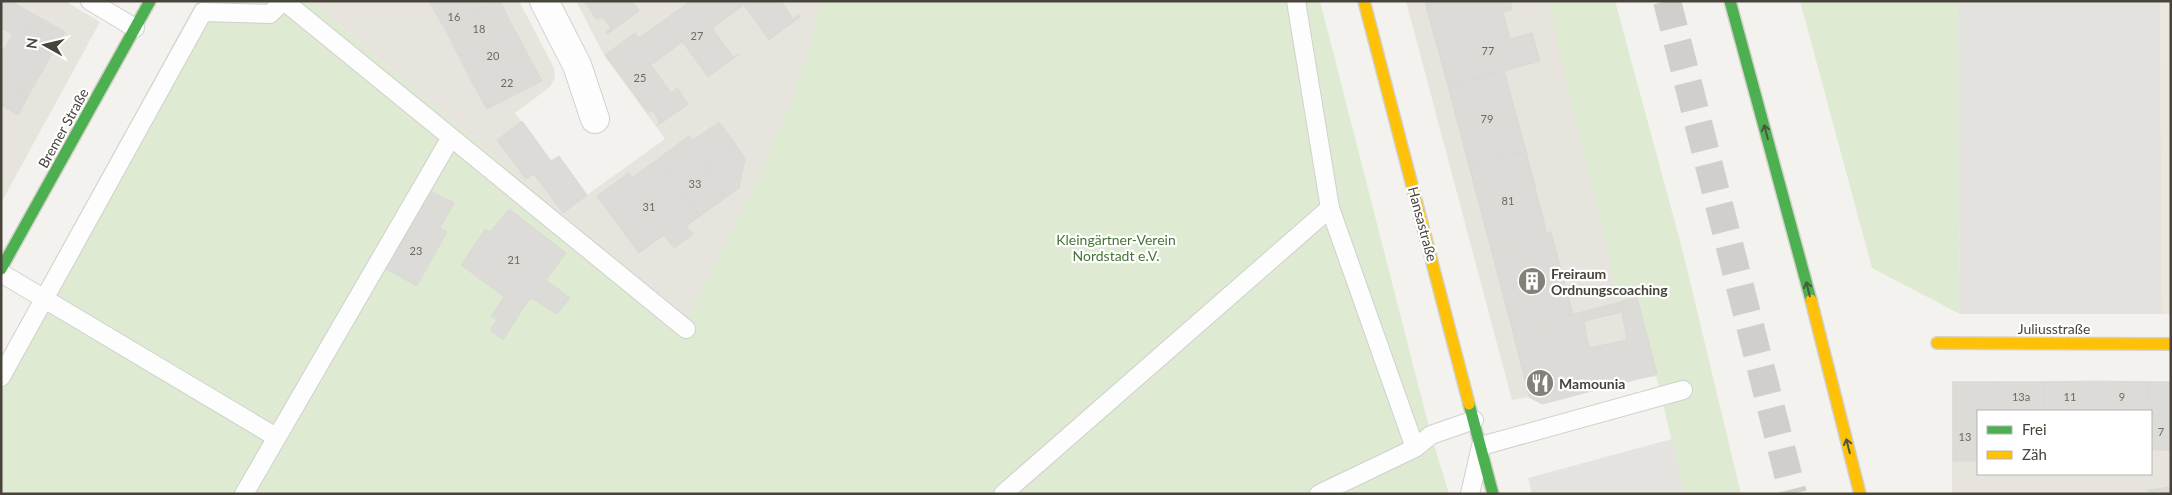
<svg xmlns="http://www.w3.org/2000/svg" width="2172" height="495" viewBox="0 0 2172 495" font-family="Lato,sans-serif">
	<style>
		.residential { fill: #e6e4dd; fill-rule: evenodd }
		.commercial { fill: #ece7dd }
		.industrial { fill: #e4e2de }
		.green { fill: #deead2 }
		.parking { fill: #e4e3e0 }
		.building { fill: #dcdbd7; stroke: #dbd9d5 }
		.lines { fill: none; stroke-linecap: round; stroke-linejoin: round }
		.highway-tunnel { stroke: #d1cfcb; stroke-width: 28; stroke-dasharray: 28 14; stroke-linecap: butt }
		.lane-casing { stroke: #d1d0cc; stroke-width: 20 }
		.street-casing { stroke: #d1d0cc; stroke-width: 30 }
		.fast-casing { stroke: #d2d1c8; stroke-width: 14 }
		.slow-casing { stroke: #d2d1c8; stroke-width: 14 }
		.lane { stroke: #fdfdfd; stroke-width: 18 }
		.street { stroke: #fdfdfd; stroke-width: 28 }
		.fast { stroke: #4caf50; stroke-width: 11 }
		.slow { stroke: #ffc107; stroke-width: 11 }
		.oneway { stroke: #49593f }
		.labels { text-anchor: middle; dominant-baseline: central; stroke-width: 4.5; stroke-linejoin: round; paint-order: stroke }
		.number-label { font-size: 11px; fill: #6e6a63 }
		.street-label { font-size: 14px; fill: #48443b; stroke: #fff }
		.park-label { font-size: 14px; fill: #467533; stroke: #fff }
		.poi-label { font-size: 14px; font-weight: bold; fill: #48443b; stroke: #fff; text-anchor: start }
	</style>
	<rect width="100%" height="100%" fill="#f3f2ef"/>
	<path class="residential" d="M1,1h64l35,21 -99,181z
		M310,1h209l35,67 1,10 -5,9 -35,26 36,47 8,-4 28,39 78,-56 -61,-84 -28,-54h247l-29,93 -38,89 -69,137z
		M1406,1h142l71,301 18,-5 21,79 -146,24z
		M1952,381h219v113h-219zM1978,411h173v63h-173z"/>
	<path class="commercial" d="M2160,1h11v313h-9z"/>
	<path class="industrial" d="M1958,1h202l2,313h-202z"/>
	<path class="green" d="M197,1h113l377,319 69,-137 38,-89 29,-93h497l111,434 18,59h-1448v-137z
		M1548,1h67l68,251 58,242h-56l-48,-197 -18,5z
		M1800,1h158l2,313 -88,-46z"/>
	<path class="parking" d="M1672,439l13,55h-153l-4,-16z"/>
	<path class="building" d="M5,1h5l55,31 -8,13 -38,-22 -6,11 -12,-6v-20z
		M432,1h66l-53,28 -15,-26z
		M498,1h2l13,26 -54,29 -14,-27z
		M584,1h48l7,10 -32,23 -1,-2 5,-4 -9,-12 -5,4z
		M690,1h51l3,4 -32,23 21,29 6,-3 -31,23 -42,-58z
		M741,1h40l12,18 6,-4 2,1 -32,24z
		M1425,1h20l-19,5z
		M1445,1h65l2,9 -9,2 7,27 22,-6 8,28 -92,25 -22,-80z
		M666,19l16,23 -31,23 20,28 6,-5 11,16 -31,22 3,-4 -8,-12 -4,3 -43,-58 30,-22 4,5z
		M19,23l38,22 -30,53 -26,-15v-28z
		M513,27l14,26 -55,29 -13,-26z
		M527,53l15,28 -55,28 -15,-27z
		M1504,70l22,81 -57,15 -21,-80z
		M1,83l26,15 -9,17 -17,-10z
		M522,121l29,40 -25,18 -29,-39z
		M719,122l17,23 -32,23 21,30 -25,18 -42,-57 31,-23 4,4z
		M736,145l9,14 -6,29 -14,10 -21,-30z
		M1526,151l21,83 -56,15 -22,-83z
		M559,156l28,39 -24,18 -29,-39z
		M658,159l42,57 -14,10 7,8 -19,14 -10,-13 -25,18 -42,-57 32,-23 3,5z
		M428,190l26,13 -14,25 7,4 -30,54 -31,-17z
		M509,209l57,44 -20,27 24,18 -13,16 -26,-16 -9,12 -61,-45 24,-36 5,3z
		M1551,232l22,82 -61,15 -21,-80z
		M504,297l18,13 -19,30 -13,-10 7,-10 -6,-4z
		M1637,297l20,77 -115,30 -13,-7 -17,-68 70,-17 7,36 38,-8 -7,-38z
		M1620,302l2,10 -38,9 -2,-9z
		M2096,381l52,1v29h-52z
		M2096,381v30h-52v-29z
		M1953,382h45v29h-20v50h-25z
		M1998,382h46v29h-46z
		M2148,382h23v68h-20z
		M2171,487v7h-22l-1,-4z"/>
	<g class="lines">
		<path class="highway-tunnel" d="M1667,1l126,493"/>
		<defs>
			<path id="lane" d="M90,1l45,27
				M284,1l402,328
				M1296,1l34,207 85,240 16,-13 43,-15
				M1,273l275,164
				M1,377l202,-365 67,2 13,-13
				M244,494l206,-355
				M1003,494l327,-286
				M1319,494l96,-46
				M1470,494l11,-48 202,-56"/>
			<path id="street" d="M544,1l33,64 18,54"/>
			<path id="fast" d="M1730,1l81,299
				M1,269l149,-268
				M1469,404l24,90"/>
			<path id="slow" d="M1364,1l105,403
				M1811,300l49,194
				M1937,343l234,1"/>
		</defs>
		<use href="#lane" class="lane-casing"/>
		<use href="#street" class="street-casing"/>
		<use href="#fast" class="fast-casing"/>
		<use href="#slow" class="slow-casing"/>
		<use href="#lane" class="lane"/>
		<use href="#street" class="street"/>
		<use href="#fast" class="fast"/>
		<use href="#slow" class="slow"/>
	</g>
	<defs><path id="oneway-shaft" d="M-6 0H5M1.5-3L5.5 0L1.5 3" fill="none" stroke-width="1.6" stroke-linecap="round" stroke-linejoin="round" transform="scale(1.25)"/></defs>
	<g class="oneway">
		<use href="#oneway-shaft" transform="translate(1766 132) rotate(-105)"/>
		<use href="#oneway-shaft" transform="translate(1808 289) rotate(-104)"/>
		<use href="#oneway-shaft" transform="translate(1848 446) rotate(-104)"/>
	</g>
	<defs>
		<symbol id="building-disc" viewBox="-11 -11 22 22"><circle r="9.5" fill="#84817a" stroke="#fff"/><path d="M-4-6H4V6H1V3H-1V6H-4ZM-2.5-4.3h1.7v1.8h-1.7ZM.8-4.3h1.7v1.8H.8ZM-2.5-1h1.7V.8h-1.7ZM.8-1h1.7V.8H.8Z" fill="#fff"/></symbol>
		<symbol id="restaurant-disc" viewBox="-11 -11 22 22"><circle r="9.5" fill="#84817a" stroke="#fff"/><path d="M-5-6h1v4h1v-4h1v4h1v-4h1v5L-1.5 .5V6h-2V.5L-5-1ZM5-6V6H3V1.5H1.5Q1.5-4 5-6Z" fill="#fff"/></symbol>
	</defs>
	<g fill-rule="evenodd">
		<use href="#building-disc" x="1516" y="265" width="32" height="32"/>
		<use href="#restaurant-disc" x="1524" y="367" width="32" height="32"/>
	</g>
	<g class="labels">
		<g class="number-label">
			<text x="454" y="16">16</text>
			<text x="479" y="28">18</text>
			<text x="697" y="35">27</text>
			<text x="1488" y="50">77</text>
			<text x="493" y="55">20</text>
			<text x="640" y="77">25</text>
			<text x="507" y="82">22</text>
			<text x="1487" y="118">79</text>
			<text x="695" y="183">33</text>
			<text x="1508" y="200">81</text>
			<text x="649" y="206">31</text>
			<text x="416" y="250">23</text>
			<text x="514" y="259">21</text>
			<text x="2021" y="396">13a</text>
			<text x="2070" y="396">11</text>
			<text x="2122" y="396">9</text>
			<text x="2161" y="431">7</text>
			<text x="1965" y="436">13</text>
		</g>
		<g class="street-label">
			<text transform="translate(63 128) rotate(-61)">Bremer Straße</text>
			<text transform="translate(1423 224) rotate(75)">Hansastraße</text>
			<text x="2054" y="328">Juliusstraße</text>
		</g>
		<g class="park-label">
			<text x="1116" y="239">Kleingärtner-Verein<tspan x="1116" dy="16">Nordstadt e.V.</tspan></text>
		</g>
		<g class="poi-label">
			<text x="1551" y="273">Freiraum<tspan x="1551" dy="16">Ordnungscoaching</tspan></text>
			<text x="1559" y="383">Mamounia</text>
		</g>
	</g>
	<rect width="2172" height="495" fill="none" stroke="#48443b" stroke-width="5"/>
	<rect x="1977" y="410" width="175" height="65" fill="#ffffff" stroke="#b6b4b1"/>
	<rect x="1987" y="426" width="25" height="8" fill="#4caf50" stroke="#b6b4b1"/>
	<text x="2022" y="435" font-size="15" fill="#48443b">Frei</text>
	<rect x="1987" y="451" width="25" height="8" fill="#ffc107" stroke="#b6b4b1"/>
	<text x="2022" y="460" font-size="15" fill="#48443b">Zäh</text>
	<g transform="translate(45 45) rotate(278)" stroke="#ffffff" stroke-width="4" paint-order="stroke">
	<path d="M0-4L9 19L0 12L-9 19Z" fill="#48443b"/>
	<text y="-8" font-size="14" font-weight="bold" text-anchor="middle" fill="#48443b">N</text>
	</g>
</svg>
